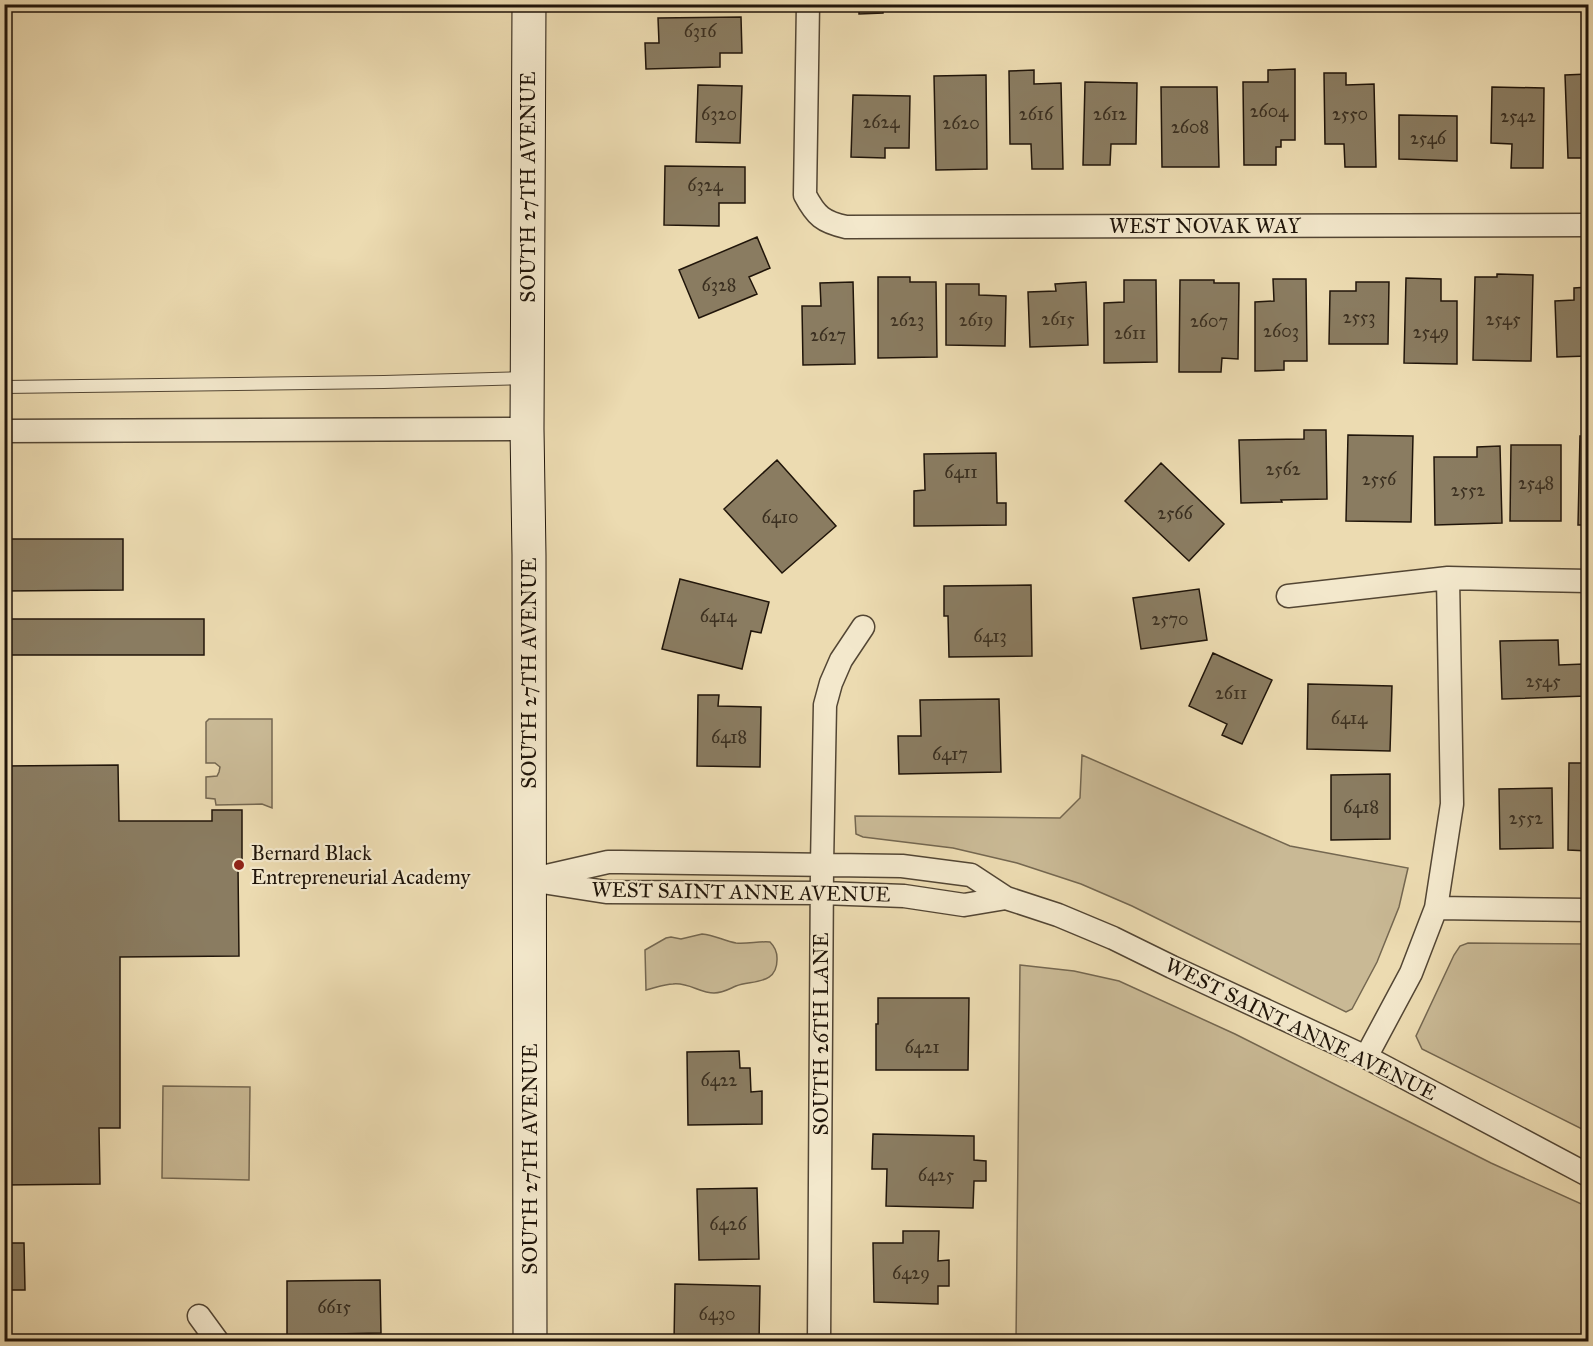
<svg xmlns="http://www.w3.org/2000/svg" width="1593" height="1346" viewBox="0 0 1593 1346" font-family="'IM FELL Great Primer',serif">
	<style>
		.green { fill: #c9b995; stroke: #746750; stroke-width: 1.5 }
		.building { fill: #8a7c61; stroke: #20150a; stroke-width: 1.5 }
		.lines { fill: none; stroke-linecap: round; stroke-linejoin: round }
		.lane-casing { stroke: #534634; stroke-width: 14 }
		.street-casing { stroke: #534634; stroke-width: 25 }
		.secondary-casing { stroke: #20150a; stroke-width: 35 }
		.lane { stroke: #f3e8cc; stroke-width: 12 }
		.street { stroke: #f3e8cc; stroke-width: 22 }
		.secondary { stroke: #f3e8cc; stroke-width: 33 }
		.poi-dot { fill: #8f2418; stroke: #f3e8cc; stroke-width: 2 }
		.labels { text-anchor: middle; dominant-baseline: central; stroke-width: 4.5; stroke-linejoin: round; paint-order: stroke }
		.number-label { font-size: 18px; fill: #3a2f20 }
		.street-label { font-size: 21px; fill: #20150a; stroke: #f3e8cc }
		.poi-label { font-size: 21px; fill: #20150a; stroke: #f3e8cc; text-anchor: start }
	</style>
	<rect width="100%" height="100%" fill="#ecdbb1"/>
	<filter id="stains"><feTurbulence type="fractalNoise" baseFrequency=".00333" numOctaves="4"/><feColorMatrix values="0 0 0 0 .2 0 0 0 0 .09 0 0 0 0 .02 0 0 0 .5 -.17"/></filter>
	<radialGradient id="worn" r=".72"><stop offset=".6" stop-color="#630" stop-opacity="0"/><stop offset="1" stop-color="#630" stop-opacity=".3"/></radialGradient>
	<path class="green" d="M209,719h63v89l-10,-4 -46,1 -1,-6 -9,-1v-21l11,-1 2,-4 1,-5 -5,-4h-9v-41z
		M1082,755l208,91 118,22 -9,39 -22,55 -25,47 -6,3 -214,-106 -51,-22 -64,-21 -64,-15 -90,-11 -7,-3 -1,-18 205,2 20,-20z
		M702,934c13,1 22,7 34,9 12,1 23,-2 34,-1 5,5 7,9 7,16 1,27 -24,22 -41,28 -7,3 -13,7 -22,7 -14,0 -26,-11 -41,-9 -9,0 -18,4 -27,6l-1,-40 21,-12 5,-1 10,2z
		M1468,943l120,1v188l-166,-83 -6,-13 38,-81 6,-9z
		M1020,965l54,6 45,10 116,53 256,129 97,44v134h-572z
		M163,1086l87,1 -1,93 -87,-2z"/>
	<path class="building" d="M859,4h24v9l-24,1z
		M741,17l1,36h-22v14l-74,2 -1,-26h14l-1,-25z
		M1295,69v71h-14v7h-5v18h-32l-1,-83h25v-12z
		M1034,70v14l27,-1 2,86h-31l-1,-25h-21l-1,-73z
		M1324,73h22v12l28,-1 2,83h-31l-1,-23h-19z
		M1588,74v84h-20l-3,-83z
		M986,75l1,94 -51,1 -2,-94z
		M1085,82l52,1 -1,61h-25l-1,21h-27z
		M698,85l44,1 -2,57 -44,-1z
		M1161,87h56l2,80h-57z
		M1492,87l52,1 -1,80h-32l1,-24 -21,-1z
		M853,95l57,1 -1,52h-24v10l-34,-1z
		M1399,115l58,1v45l-58,-2z
		M665,166l80,1v36h-26v23l-55,-1z
		M757,237l13,31 -21,9 8,17 -58,24 -20,-48z
		M1497,274l36,1 -2,86 -58,-1 2,-83h22z
		M878,277h32v5h26l1,75 -59,1z
		M1406,278l35,1v22h16v63l-53,-1z
		M1273,279h33l1,82h-23v9l-29,1v-69l19,-1z
		M1124,280h32l1,82 -53,1v-60l20,-1z
		M1180,280h34v3h25l-1,76 -16,-1 -1,14h-42z
		M853,282l2,82 -52,1 -1,-59h19l-1,-23z
		M1086,282l2,63 -58,2 -2,-55 28,-1 -1,-7z
		M1356,282h33l-1,62h-59l1,-53h26z
		M946,284h33v11l27,1 -1,50 -59,-1z
		M1588,287v69l-31,1 -2,-56 19,-1v-12z
		M1304,430h22l1,69 -46,1 1,2 -41,1 -2,-63 65,-1z
		M1348,435l65,1 -2,86 -65,-1z
		M1580,436l8,1v88h-10z
		M1511,445h50v76h-51z
		M1500,446l2,77 -67,2 -1,-68h43v-10z
		M996,453l1,50h9v22l-92,1v-35l11,-1 -1,-36z
		M777,460l59,66 -54,47 -58,-64z
		M1161,463l63,61 -35,37 -64,-60z
		M4,539h119v51l-119,1z
		M680,579l89,23 -8,31 -10,-2 -9,38 -80,-20z
		M1031,585l1,71 -83,1 -1,-41h-4v-30z
		M1199,589l8,51 -66,9 -8,-51z
		M4,619h200v36h-200z
		M1558,640l1,25 25,-1 2,32 -84,3 -2,-58z
		M1213,653l59,27 -30,64 -20,-9 5,-11 -38,-18z
		M1308,684l84,2 -2,65 -83,-2z
		M698,695h21l-1,11 43,1 -1,60 -63,-1z
		M999,699l2,73 -102,2 -1,-38h23l-1,-36z
		M1569,763h19v88l-20,-1z
		M118,765l1,56h93v-11h30v57h-4l1,89 -119,1v171h-21l1,56 -96,1v-419z
		M1390,774v65l-59,1v-65z
		M1552,788l1,60 -53,1 -1,-60z
		M878,998h91l-1,72h-92v-46h2z
		M739,1051l1,17h10l1,24 11,-1v33l-74,1 -1,-73z
		M873,1134l101,2v24l12,1v20h-12l-1,27 -87,-2 1,-37h-15z
		M757,1188l2,71 -60,1 -2,-71z
		M903,1231h36l-1,30 11,-1v26h-11v18l-64,-2 -1,-59h30z
		M4,1243h20l1,47h-21z
		M380,1280l1,53 -94,2v-54z
		M675,1284l85,2 -1,56h-85z"/>
	<g class="lines">
		<defs>
			<path id="lane" d="M4,387l380,-5 142,-4"/>
			<path id="street" d="M808,4l-3,191c11,21 18,27 41,32l742,-2
				M4,431l523,-2
				M1288,596l160,-18 140,3
				M529,880l79,-18h13l281,4 69,9 35,23 52,17 55,23 59,29 194,90 222,118
				M542,882l64,10 216,1 82,3 60,9 42,-7
				M1436,908l152,2
				M1366,1057l45,-84 25,-65 16,-104 -4,-226
				M199,1316l19,26
				M819,1342l3,-477 3,-160 6,-22 10,-23 22,-33"/>
			<path id="secondary" d="M529,4l-2,425 2,126 1,787"/>
		</defs>
		<use href="#lane" class="lane-casing"/>
		<use href="#street" class="street-casing"/>
		<use href="#secondary" class="secondary-casing"/>
		<use href="#lane" class="lane"/>
		<use href="#street" class="street"/>
		<use href="#secondary" class="secondary"/>
	</g>
	<circle class="poi-dot" cx="239" cy="865" r="6"/>
	<g class="labels">
		<g class="number-label">
			<text x="700" y="31">6316</text>
			<text x="1269" y="111">2604</text>
			<text x="719" y="114">6320</text>
			<text x="1036" y="114">2616</text>
			<text x="1110" y="114">2612</text>
			<text x="1350" y="114">2550</text>
			<text x="1518" y="116">2542</text>
			<text x="881" y="122">2624</text>
			<text x="961" y="123">2620</text>
			<text x="1190" y="127">2608</text>
			<text x="1428" y="138">2546</text>
			<text x="705" y="185">6324</text>
			<text x="719" y="285">6328</text>
			<text x="1359" y="317">2553</text>
			<text x="1058" y="319">2615</text>
			<text x="1503" y="319">2545</text>
			<text x="907" y="320">2623</text>
			<text x="976" y="320">2619</text>
			<text x="1209" y="321">2607</text>
			<text x="1281" y="331">2603</text>
			<text x="1431" y="332">2549</text>
			<text x="1130" y="333">2611</text>
			<text x="828" y="335">2627</text>
			<text x="1283" y="469">2562</text>
			<text x="961" y="472">6411</text>
			<text x="1379" y="479">2556</text>
			<text x="1536" y="483">2548</text>
			<text x="1468" y="490">2552</text>
			<text x="1175" y="513">2566</text>
			<text x="780" y="517">6410</text>
			<text x="718" y="616">6414</text>
			<text x="1170" y="619">2570</text>
			<text x="990" y="636">6413</text>
			<text x="1543" y="681">2545</text>
			<text x="1231" y="693">2611</text>
			<text x="1349" y="718">6414</text>
			<text x="729" y="737">6418</text>
			<text x="950" y="754">6417</text>
			<text x="1361" y="807">6418</text>
			<text x="1526" y="818">2552</text>
			<text x="922" y="1047">6421</text>
			<text x="719" y="1080">6422</text>
			<text x="936" y="1175">6425</text>
			<text x="728" y="1224">6426</text>
			<text x="911" y="1273">6429</text>
			<text x="334" y="1307">6615</text>
			<text x="717" y="1314">6430</text>
		</g>
		<g class="street-label">
			<text transform="translate(528 187) rotate(-90)">SOUTH 27TH AVENUE</text>
			<text x="1205" y="226">WEST NOVAK WAY</text>
			<text transform="translate(529 673) rotate(-90)">SOUTH 27TH AVENUE</text>
			<text transform="translate(741 892) rotate(1)">WEST SAINT ANNE AVENUE</text>
			<text transform="translate(1301 1029) rotate(26)">WEST SAINT ANNE AVENUE</text>
			<text transform="translate(821 1034) rotate(-90)">SOUTH 26TH LANE</text>
			<text transform="translate(530 1159) rotate(-90)">SOUTH 27TH AVENUE</text>
		</g>
		<g class="poi-label">
			<text x="251" y="853">Bernard Black<tspan x="251" dy="24">Entrepreneurial Academy</tspan></text>
		</g>
	</g>
	<rect width="1593" height="1346" fill="none" stroke="#ecdbb1" stroke-width="24"/>
	<rect x="6" y="6" width="1581" height="1334" fill="none" stroke="#20150a" stroke-width="3"/>
	<rect x="12" y="12" width="1569" height="1322" fill="none" stroke="#20150a" stroke-width="1.5"/>
	<rect width="100%" height="100%" filter="url(#stains)"/>
	<rect width="100%" height="100%" fill="url(#worn)"/>
</svg>
